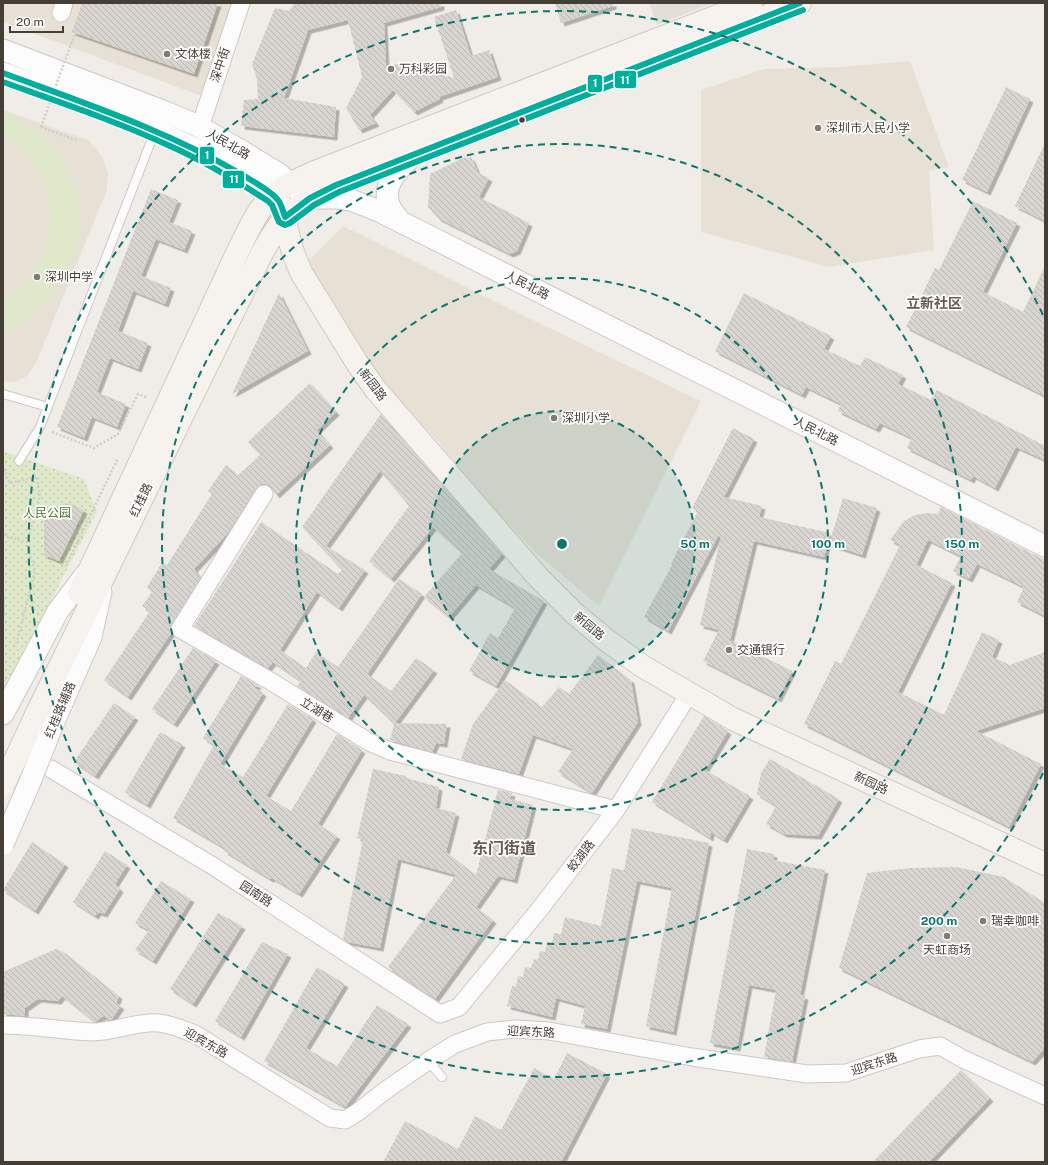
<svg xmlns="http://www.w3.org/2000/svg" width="1048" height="1165" viewBox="0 0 1048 1165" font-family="'Public Sans','Noto Sans SC',sans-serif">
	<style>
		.residential { fill: #e3dfd7 }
		.education { fill: #e7e0d5 }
		.green { fill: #dfe9ca }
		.park { fill: url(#park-dots) }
		.water { fill: #bbdcec }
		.building { fill: url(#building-back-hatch); filter: url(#shadow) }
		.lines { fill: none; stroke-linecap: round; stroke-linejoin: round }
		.service-casing { stroke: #ccc9c5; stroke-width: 10 }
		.minor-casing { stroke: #ccc9c5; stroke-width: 19 }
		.tertiary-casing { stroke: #ccc9c5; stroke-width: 23 }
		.secondary-casing { stroke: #cfcac0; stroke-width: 24 }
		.path { stroke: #d0cdcb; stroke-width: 2.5; stroke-dasharray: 2 2; stroke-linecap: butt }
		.service { stroke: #fdfcfc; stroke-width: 8 }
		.minor { stroke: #fdfcfc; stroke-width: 17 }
		.tertiary { stroke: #fdfcfc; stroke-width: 21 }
		.secondary { stroke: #f6f3ee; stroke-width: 22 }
		.tertiary-bridge-casing { stroke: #ccc9c5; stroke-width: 23; stroke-linecap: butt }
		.secondary-bridge-casing { stroke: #cfcac0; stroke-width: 24; stroke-linecap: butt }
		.path-bridge { stroke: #d0cdcb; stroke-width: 2.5; stroke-dasharray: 2 2; stroke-linecap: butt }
		.tertiary-bridge { stroke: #fdfcfc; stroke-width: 21 }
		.secondary-bridge { stroke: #f6f3ee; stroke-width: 22 }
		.bus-1-casing { stroke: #fff; stroke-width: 9 }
		.bus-2-casing { stroke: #fff; stroke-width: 9 }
		.bus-1 { stroke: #01ad9c; stroke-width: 6 }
		.bus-2 { stroke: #01ad9c; stroke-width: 6 }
		.ring { fill: none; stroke: #0f766e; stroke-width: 2; stroke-dasharray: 7 5 }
		.poi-dot { fill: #817b75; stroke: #fff; stroke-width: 1.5 }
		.bus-dot { fill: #453e36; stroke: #fff; stroke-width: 1.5 }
		.labels { text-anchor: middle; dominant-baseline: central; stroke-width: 3.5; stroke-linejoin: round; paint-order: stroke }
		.poi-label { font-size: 12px; fill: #453e36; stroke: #fff; text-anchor: start }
		.street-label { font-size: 12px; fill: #453e36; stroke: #fff }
		.park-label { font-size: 12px; fill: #4c762a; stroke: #fff }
		.quarter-label { font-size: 14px; font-weight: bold; fill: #685b4d; stroke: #fff }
		.district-label { font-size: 16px; font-weight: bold; fill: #685b4d; stroke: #fff }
		.centre { fill: #0f766e; stroke: #fff; stroke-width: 2 }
		.ring-label { font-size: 12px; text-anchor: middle; font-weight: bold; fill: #0f766e; stroke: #fff; stroke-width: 3.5; stroke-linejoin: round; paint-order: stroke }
		.line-badge { stroke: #fff; stroke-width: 1.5 }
		.badge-label { font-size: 11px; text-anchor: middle; font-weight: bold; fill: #fff }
	</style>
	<defs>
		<pattern id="park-dots" width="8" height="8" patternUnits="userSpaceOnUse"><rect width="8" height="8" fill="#dfe9ca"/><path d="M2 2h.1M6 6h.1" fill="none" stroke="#c1c9ae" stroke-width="1.8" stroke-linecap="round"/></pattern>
		<pattern id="building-back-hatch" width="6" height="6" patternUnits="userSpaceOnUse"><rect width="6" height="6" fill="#d8d4d0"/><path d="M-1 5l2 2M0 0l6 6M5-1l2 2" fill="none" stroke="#bbb7b3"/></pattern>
		<filter id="shadow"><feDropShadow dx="3.5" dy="3.5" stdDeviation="0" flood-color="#0004"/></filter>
	</defs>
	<rect width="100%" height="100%" fill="#f0ede9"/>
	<path class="residential" d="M649,3h64l-56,22z"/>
	<path class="education" d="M3,3h230l-29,94 -201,-75z
		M910,61l39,106 -20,4 5,79 -105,17 -128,-35v-142l63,-21 75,-2z
		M3,110l85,30 14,16 6,18 -1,16 -71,173 -9,13 -12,6 -12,-1z
		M343,226l171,85 187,90 -102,205 -63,-53 -57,-60 -43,-54 -45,-45 -44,-60 -39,-73z"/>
	<path class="green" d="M3,112l9,4 30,19 22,27 14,33 2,35 -10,34 -21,35 -26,24 -20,8v-29l5,-2 20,-19 16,-26 7,-30 -2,-30 -10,-24 -14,-21 -16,-12 -6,16z"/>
	<path class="park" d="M6,452l78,27 13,33 -94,180v-238z"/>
	<path class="water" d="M3,586c3,14 2,27 0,42z"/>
	<path class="building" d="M82,3h136l-24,71 -122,-42z
		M295,3h146v4l-57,16 2,43 19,-3 49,15 -20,-61 22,-7 15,46 18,-6 9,27 -59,20 1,2 -26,13 -21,-22 -23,25 6,8 -17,7 -13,-22 16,-31 -14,-57 -40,10 -24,68 52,9 -2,30 -93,-11 3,-26 14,-1 -1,-20 -5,-15 23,-56 14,3z
		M555,3h58v3l-52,17z
		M1006,87l24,12 -43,93 -25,-12z
		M1045,143v78l-30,-15z
		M465,157l2,2 4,-2 7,16 11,5 -10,19 50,26 -12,28 -7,3 -72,-36 -10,-11 2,-33z
		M151,189l27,11 -9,22 23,9 -8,19 -28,-11 -15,37 30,12 -6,16 -32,-13 -15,40 30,12 -10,26 -28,-11 -13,34 29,12 -9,23 -25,-10 -8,21 -27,-11z
		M973,201l44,22 -34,69 40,20 22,-46v130l-139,-69 29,-59 4,2z
		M279,293l29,58 -76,43z
		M744,293l87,43 -7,13 36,17 5,-9 38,18 -5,9 33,16 6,-10 108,56v14l-29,-13 -21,41 -22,-12 -2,4 -64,-32 5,-10 -32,-15 -4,6 -38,-18 3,-7 -35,-17 -4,8 -87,-44z
		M310,383l26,29 -19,18 13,15 -54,50 -6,-9 -5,-2h-3l-6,5 -29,45 -33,35 6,9 -28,46 -2,4 1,5 -43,64 -24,-17 46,-69 -8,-5 10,-14 -5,-5 15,-24 5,2 45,-71 -4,-3 18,-26 12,10 22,-20 -12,-13z
		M381,414l121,140 -13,15 55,32 -48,85 -27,-15 21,-38 8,5 17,-30 -39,-23 -27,32 -25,-20 38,-44 -29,-26 -42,52 -22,-18 40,-55 -29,-35 -54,75 39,24 -26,38 -22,-16 -37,58 26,18 10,-16 22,15 61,-88 23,15 -55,80 24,17 25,-33 18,12 -39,53 52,1 -3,20 -8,-1 -4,9 -42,-12 4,-16 -9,-9 1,-4 -2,3 -20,-19 -16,23 -51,-32 4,-5 -28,-19 -5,6 -74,-42 67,-104 77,52 4,-4 -40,-43z
		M733,428l21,11 -30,58 38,9 -3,11 71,16 -6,24 -70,-16 -24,99 62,31 -14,28 -75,-38 16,-31 -19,-5 21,-88 -3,-1 -50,95 -24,-14 28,-52 -1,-1 27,-53 -6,-3z
		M843,498l34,10 -15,47 -33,-11z
		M69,503l15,7 -25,51 -15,-6v-47z
		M941,507l104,53v56l-28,-14 7,-15 -47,-23 -8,15 -16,-8 8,-15 -33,-16 -12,25 36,18 -54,109 46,23 38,-83 17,8 -7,17 18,8 35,-13v56l-69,23 65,33 -32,63 -205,-103 31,-63 6,3 59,-119 -10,-5 14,-19 11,-6 12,-2 11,1z
		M193,648l23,13 -42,63 -22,-15z
		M598,655l33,25 7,42 -46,71 -34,-21 15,-23 -40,-14 -14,39 -58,-15 12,-35 32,-44 37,27 17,-20 10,7z
		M241,676l17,9 -3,3 8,5 -43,71 23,13 45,-73 25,15 -47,77 25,15 46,-77 25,16 -44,74 19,12 -38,58 -27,-16 -2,1 -46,-28 2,-2 -53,-31 41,-73 -11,-7z
		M114,703l21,14 -40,59 -21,-14z
		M704,716l24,15 -23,39 45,26 -26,44 -13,-8 -1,6 -58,-36z
		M160,732l22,12 -35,61 -22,-13z
		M770,759l69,40 -21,37 -34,-2 -18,-10 10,-18 -19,-12 4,-21z
		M373,769l33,7v2l33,9 -3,21 20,5 -10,39 30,23 22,-85 14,3 -2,6 23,6 -19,75 -16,-4 -22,31 17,13 -58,79 -47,-32 68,-92 -58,-16 -18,89 -33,-6 -4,-3 20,-100 -6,-1z
		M632,828l77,15 -36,189 -27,-6 26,-138 -35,-7 -30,148 -26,-5 4,-18 -29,-8 -4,19 -45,-11 5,-20 4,1 2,-11 5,1 2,-10 6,1 3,-9 4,1 2,-9 5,1 2,-10 5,1 2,-10 7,1 4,-17 36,9 11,-58 12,2z
		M32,842l33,22 -30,47 -32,-21z
		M747,849l27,5 -1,6 52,10 -25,125 5,1 -13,66 -28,-5 12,-67 -27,-5 -12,63 -27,-5z
		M105,851l22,14 -12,19 5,5 -16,25 -6,-2 -3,4 -22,-14z
		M956,867l48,10 41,26v145l-13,14 -193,-94 28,-95 43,-5z
		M161,881l30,18 -38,62 -18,-11 14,-20 -14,-7z
		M218,913l24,13 -49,78 -23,-15z
		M262,942l26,12 -47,83 -26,-16z
		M56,949l9,4 54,43 -3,7 5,3 -10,14 -8,-4 -8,6 -33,-26 -4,5 -20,-2 -13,9v8l-22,-2v-42z
		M317,967l28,17 -39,64 31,18 40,-61 31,19 -63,83 -81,-46z
		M567,1053l40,21 -46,88h-178l22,-41 53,28 17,-33 26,14 33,-62 20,11z
		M961,1070l29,28 -61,64h-56z"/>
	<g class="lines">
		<defs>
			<path id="service" d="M3,394l45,13
				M19,461l21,-34 115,-296
				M428,1061l14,16"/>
			<path id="minor" d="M61,13l3,-10
				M200,127l41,-124
				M264,494l-84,135 92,53 97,60 21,9 226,59
				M51,769l162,97 227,148 19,-7 80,-97 77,-100 73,-116
				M3,1025c30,0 59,6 89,7 23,0 45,-11 67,-9 12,1 25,7 36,11l135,84 15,2 13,-8 28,-22 42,-29 27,-17 32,-12 28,-3 34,2 143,26 115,17 39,-1 73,-24 21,-3 23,13 82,37"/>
			<path id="tertiary" d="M3,50l160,61 31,13 46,26 39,24 21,18 10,6h27l14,2 28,11 666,335
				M3,73c52,19 105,38 156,59 40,17 78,39 114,63l6,6 6,16
				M400,221c-3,-4 -7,-8 -9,-12 -12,-22 7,-40 22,-54
				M3,714l55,-103 28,-37
				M53,724l38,-87 10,-45"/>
			<path id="secondary" d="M285,217c3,21 8,39 17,57l55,89 19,27 162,187 36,36 31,26 37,27 91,53 312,145
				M79,593l159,-342c9,-18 20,-44 36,-57 12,-9 27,-16 41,-22l436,-169
				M36,715l225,-460c21,-40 34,-51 75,-70l464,-182"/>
		</defs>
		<use href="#service" class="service-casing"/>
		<use href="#minor" class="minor-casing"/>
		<use href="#tertiary" class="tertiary-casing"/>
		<use href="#secondary" class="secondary-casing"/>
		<path class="path" d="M41,127l35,13
			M52,432l42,16 24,-14 20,-40 8,3
			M4,469l6,14 27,-6 3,19 -13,47
			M3,535l24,7 8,29 -19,74
			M66,566l52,-108"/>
		<use href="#service" class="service"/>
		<use href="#minor" class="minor"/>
		<use href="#tertiary" class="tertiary"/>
		<use href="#secondary" class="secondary"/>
		<defs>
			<path id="tertiary-bridge" d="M3,844l27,-62 23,-58"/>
			<path id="secondary-bridge" d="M3,786l33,-71"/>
		</defs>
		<use href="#tertiary-bridge" class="tertiary-bridge-casing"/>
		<use href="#secondary-bridge" class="secondary-bridge-casing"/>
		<path class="path-bridge" d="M41,127l34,-94"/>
		<use href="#tertiary-bridge" class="tertiary-bridge"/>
		<use href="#secondary-bridge" class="secondary-bridge"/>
		<defs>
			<path id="bus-1" d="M3,73c81,30 163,57 238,101 11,7 29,16 37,26 4,5 5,12 7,17l25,-19 26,-13 464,-182"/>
			<path id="bus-2" d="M3,82c56,20 113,39 167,64 34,15 67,35 98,55l4,4 7,17 6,3 5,-2 24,-18 25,-13 464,-182"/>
		</defs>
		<use href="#bus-1" class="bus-1-casing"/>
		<use href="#bus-2" class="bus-2-casing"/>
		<use href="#bus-1" class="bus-1"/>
		<use href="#bus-2" class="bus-2"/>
	</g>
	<circle cx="562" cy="544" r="133" fill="#0f766e" fill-opacity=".12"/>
	<g class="ring">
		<circle cx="562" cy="544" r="133"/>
		<circle cx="562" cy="544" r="266"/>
		<circle cx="562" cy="544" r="400"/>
		<path d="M1043 773A533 533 0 1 1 1043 315"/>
	</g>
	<g class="poi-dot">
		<circle cx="167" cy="54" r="4"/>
		<circle cx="391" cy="69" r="4"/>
		<circle cx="818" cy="128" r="4"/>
		<circle cx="37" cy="277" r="4"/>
		<circle cx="554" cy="418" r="4"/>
		<circle cx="729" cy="650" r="4"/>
		<circle cx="983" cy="921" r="4"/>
		<circle cx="947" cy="936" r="4"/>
	</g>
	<circle class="bus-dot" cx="522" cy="120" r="3.5"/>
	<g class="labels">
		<g class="poi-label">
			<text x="175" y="54">文体楼</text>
			<text x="399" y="69">万科彩园</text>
			<text x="826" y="128">深圳市人民小学</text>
			<text x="45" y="277">深圳中学</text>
			<text x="562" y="418">深圳小学</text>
			<text x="737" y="650">交通银行</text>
			<text x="991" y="921">瑞幸咖啡</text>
			<text x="947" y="950" text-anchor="middle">天虹商场</text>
		</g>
		<g class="street-label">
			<text transform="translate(220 65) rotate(-72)">深中街</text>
			<text transform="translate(228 144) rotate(30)">人民北路</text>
			<text transform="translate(527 285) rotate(27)">人民北路</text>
			<text transform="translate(373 385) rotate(53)">新园路</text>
			<text transform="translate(816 431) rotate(27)">人民北路</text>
			<text transform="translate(141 500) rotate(-64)">红桂路</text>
			<text transform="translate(589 626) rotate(40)">新园路</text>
			<text transform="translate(60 710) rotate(-67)">红桂路辅路</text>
			<text transform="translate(317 710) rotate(32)">立湖巷</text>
			<text transform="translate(871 783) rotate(25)">新园路</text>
			<text transform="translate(581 856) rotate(-53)">蛟湖路</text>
			<text transform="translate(256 894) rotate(33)">园南路</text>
			<text transform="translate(531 1032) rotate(3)">迎宾东路</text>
			<text transform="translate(206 1043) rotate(29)">迎宾东路</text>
			<text transform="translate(874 1064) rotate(-18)">迎宾东路</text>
		</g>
		<g class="park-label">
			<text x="47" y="513">人民公园</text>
		</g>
		<g class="quarter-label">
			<text x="934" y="303">立新社区</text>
		</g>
		<g class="district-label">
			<text x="504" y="848">东门街道</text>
		</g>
	</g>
	<circle cx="562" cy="544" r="6" class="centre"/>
	<g class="ring-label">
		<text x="695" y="548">50 m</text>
		<text x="828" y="548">100 m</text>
		<text x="962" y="548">150 m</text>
		<text x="939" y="925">200 m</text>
	</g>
	<g class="line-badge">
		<rect x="614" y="70" width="23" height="19" rx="4" fill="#01ad9c"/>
		<rect x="587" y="74" width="16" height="19" rx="4" fill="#01ad9c"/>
		<rect x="199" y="146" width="16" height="19" rx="4" fill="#01ad9c"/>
		<rect x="222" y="170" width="23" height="19" rx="4" fill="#01ad9c"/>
	</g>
	<g class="badge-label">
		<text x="625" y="84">11</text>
		<text x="595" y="87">1</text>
		<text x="207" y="159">1</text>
		<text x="234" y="183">11</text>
	</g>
	<rect width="1048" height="1165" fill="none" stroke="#453e36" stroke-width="8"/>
	<path d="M10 26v6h53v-6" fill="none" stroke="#453e36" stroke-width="2"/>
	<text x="16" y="26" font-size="12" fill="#453e36" stroke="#ffffff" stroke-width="3" paint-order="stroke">20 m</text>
</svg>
